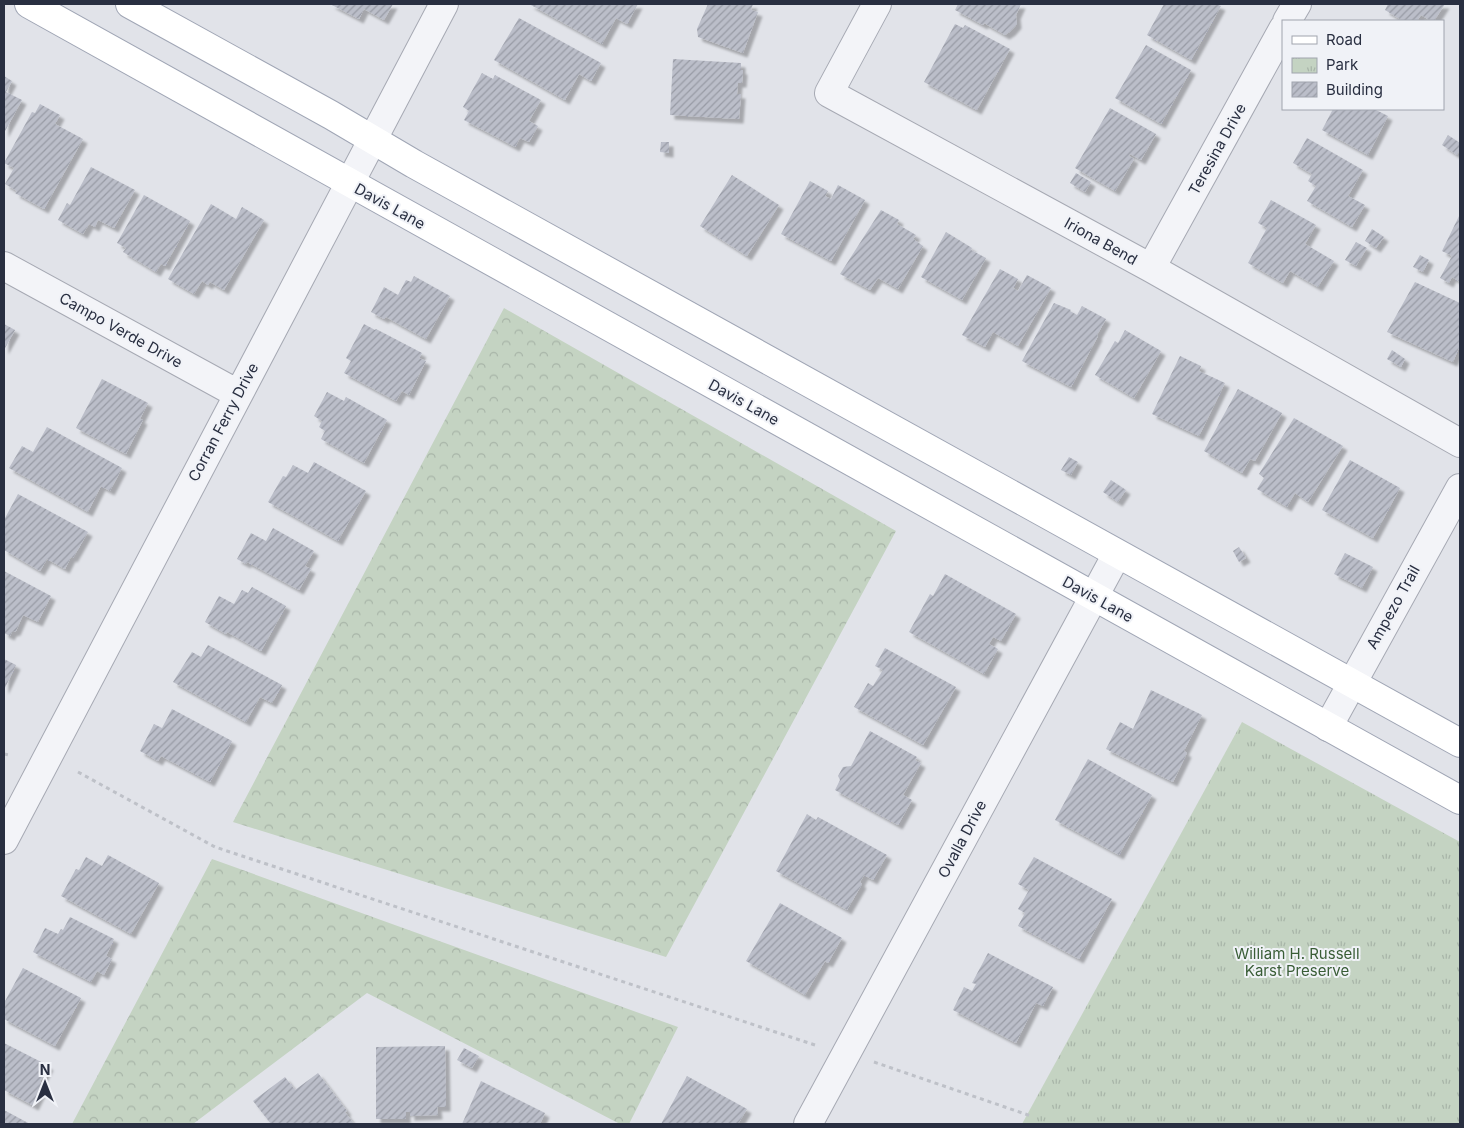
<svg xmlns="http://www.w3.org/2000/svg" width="1464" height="1128" viewBox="0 0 1464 1128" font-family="Inter,sans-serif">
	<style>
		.forest { fill: url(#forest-crowns) }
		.park { fill: url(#park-tufts) }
		.building { fill: url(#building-hatch); filter: url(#shadow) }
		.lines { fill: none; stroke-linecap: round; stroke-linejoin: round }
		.minor-casing { stroke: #a6a9b3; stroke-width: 30 }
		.major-casing { stroke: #a0a6b5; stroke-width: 30 }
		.path { stroke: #bec1c8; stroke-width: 3; stroke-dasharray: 4 4; stroke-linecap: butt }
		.minor { stroke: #f3f4f8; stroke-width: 28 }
		.major { stroke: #fff; stroke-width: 28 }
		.labels { text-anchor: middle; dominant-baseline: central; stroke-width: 4; stroke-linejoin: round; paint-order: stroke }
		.street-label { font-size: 15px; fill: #292f41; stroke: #f0f2f7 }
		.park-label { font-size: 15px; fill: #395d36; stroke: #f0f2f7 }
	</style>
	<defs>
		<pattern id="forest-crowns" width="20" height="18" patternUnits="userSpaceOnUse" patternTransform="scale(1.25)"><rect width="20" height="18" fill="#c4d3c2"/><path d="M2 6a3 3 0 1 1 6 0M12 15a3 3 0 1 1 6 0" fill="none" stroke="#a8b5a8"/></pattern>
		<pattern id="park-tufts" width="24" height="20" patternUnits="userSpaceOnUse" patternTransform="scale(1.25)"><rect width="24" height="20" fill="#c4d3c2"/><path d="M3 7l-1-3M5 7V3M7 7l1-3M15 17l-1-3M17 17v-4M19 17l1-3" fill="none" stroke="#a8b5a8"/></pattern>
		<pattern id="building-hatch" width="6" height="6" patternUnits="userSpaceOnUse" patternTransform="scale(1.25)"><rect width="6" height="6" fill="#bbbec9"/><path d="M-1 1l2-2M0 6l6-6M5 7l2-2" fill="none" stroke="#989ba5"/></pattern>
		<filter id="shadow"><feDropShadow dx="4.5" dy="4.5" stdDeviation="1" flood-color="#0004"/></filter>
	</defs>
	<rect width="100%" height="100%" fill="#e1e3e9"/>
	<path class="forest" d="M504,308l392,223 -230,426 -433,-135z
		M212,859l466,168 -49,97h-9l-253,-131 -174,131h-121z"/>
	<path class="park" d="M1242,722l218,120v282h-438z"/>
	<path class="building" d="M330,4h63l-9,16 -20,-11 -5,10z
		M529,4h109l-11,20 -11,-6 -14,26z
		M708,4h45l-2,6 7,2 -15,41 -45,-16 -1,-8z
		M958,4h63l-5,11 1,9 -6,7 -6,4 -21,-12 -1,2 -28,-15z
		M1164,4h52l5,2 -30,54 -44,-25z
		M1388,4h57l-11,17h-3l-10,-6 -4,6h-14l-18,-11z
		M519,18l82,45 -10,18 -12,-7 -14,26 -71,-40z
		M955,24l8,4 2,-3 45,24 -33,61 -53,-28z
		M1146,45l45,25 -30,54 -46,-26z
		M673,59l68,4v7h2l-1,13h-4l-1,11h4l-2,25 -69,-4z
		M482,73l11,6 2,-4 46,25 -12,21 9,5 -9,16 -9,-4 -5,9 -51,-27 5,-9 -6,-4z
		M4,76l8,5 -6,11 16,8 -18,33z
		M40,104l20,11 -5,9 28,15 -39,70 -29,-16 2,-2 -12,-7 9,-16 -10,-5 28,-51 3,1z
		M1110,108l46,26 -15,26 -11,-6 -1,2 5,3 -19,32 -40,-23z
		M1333,109h41l14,7 -20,39 -46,-25z
		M1448,135l12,8v7l-3,5 -15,-10z
		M1307,138l56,32 -15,26 17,9 -13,22 -45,-26 9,-15 -8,-5 4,-7 -19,-11z
		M661,142h8v11l-9,-1z
		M91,167l44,23 -21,38 -16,-8 -3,7 -6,-3 -6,10 -25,-14 9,-17 3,2z
		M1076,173l15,9 -6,10 -15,-9z
		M732,175l47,30 -32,51 -47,-30z
		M810,181l18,10 -3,5 6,3 7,-14 27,15 -34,61 -50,-27z
		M144,195l46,26 -25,45 -4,-2 -5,8 -33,-20 3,-4 -9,-5z
		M1271,200l45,25 -11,19 29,17 -16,26 -28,-16 -7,12 -35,-20 19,-35 -9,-5z
		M211,204l25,15 6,-12 22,13 -40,70 -14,-8 -2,3 -6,-4 -8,13 -26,-15z
		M881,210l18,10 -2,4 19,11 -3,4 10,7 -25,43 -20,-11 -8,12 -30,-16z
		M1460,214v68l-8,-5 -3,6 -9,-5 12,-22 -10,-5z
		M1372,229l12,8 -8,11 -11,-7z
		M946,232l26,16 -1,2 15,8 -24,42 -41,-23z
		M1356,242l11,6 -11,18 -11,-6z
		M1420,255l9,5 -6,12 -10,-5z
		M1000,269l18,10 -5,9 5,3 9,-16 24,13 -33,58 -25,-14 -8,15 -23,-12z
		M414,276l36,20 -24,43 -40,-22 -2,2 -13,-7 13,-25 14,8 8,-15 5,2z
		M1415,282l45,21v42l-7,17 -66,-30z
		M1054,303l17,7 -1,1 7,4 5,-9 24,13 -9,16 1,1 -27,51 -49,-26z
		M4,324l11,6 -11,20z
		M364,324l11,6 1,-1 46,24 -3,5 7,3 -17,34 -7,-4 -6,10 -52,-28 7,-12 -5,-3z
		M1125,330l36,21 -27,47 -39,-23 20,-34 3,2z
		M1392,350l13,9 -4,8 -14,-8z
		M1180,356l21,10 -2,5 26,12 -26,53 -47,-22z
		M102,379l46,24 -8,16 3,1 -17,34 -50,-26z
		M1238,389l44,24 -27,48 -5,-2 -8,14 -38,-22z
		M327,392l17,9 2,-4 41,23 -23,43 -43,-24 4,-8 -6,-4 3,-6 -8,-5z
		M1294,418l49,28 -35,56 -13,-9 -8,14 -30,-18 7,-11 -5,-4z
		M47,427l75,41 -12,23 -9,-5 -13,26 -79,-44 13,-22 11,6z
		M1069,457l9,5 -7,13 -10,-5z
		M1350,460l50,28 -27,50 -51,-28z
		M314,462l52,29 -28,50 -70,-39 15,-26 3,1 7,-12 15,8z
		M1111,480l15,10 -8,12 -15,-10z
		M18,494l70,38 -15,26 -2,-1 -6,12 -18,-10 -7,12 -36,-21v-30z
		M273,528l41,23 -9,15 6,3 -12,21 -52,-28 -1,2 -9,-5 14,-26 15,8z
		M1239,547l7,11 -7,4 -6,-11z
		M1345,553l28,14 -11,21 -28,-14z
		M4,571l47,25 -13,26 -15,-7 -7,16 -4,1 -2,4 -6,-3z
		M945,574l71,40 -15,27 -8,-4 -4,7 9,5 -14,25 -75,-42 21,-38 3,2z
		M252,587l34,19 -25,45 -34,-19 -1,2 -21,-12 14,-26 15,8 8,-14 6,3z
		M208,645l74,40 -10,18 -12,-6 -14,25 -73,-40 19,-30 9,5z
		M885,648l71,39 -33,58 -69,-38 14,-24 5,3 10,-16 -8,-4z
		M4,659l12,6 -12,25z
		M1151,690l51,25 -18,36 3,2 -14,29 -67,-33 14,-27 13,7z
		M172,709l60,32 -22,41 -49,-26 -3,5 -18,-10 14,-27 8,4z
		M870,731l47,26 -2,3 6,3 -18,32 9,5 -14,25 -63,-35 5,-10 -2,-4 5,-9 8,-1z
		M1088,759l64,36 -33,60 -64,-35z
		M807,814l9,6 2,-3 69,38 -14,25 -9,-5 -4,7 2,2 -15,26 -71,-39z
		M108,855l51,28 -28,51 -70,-38 15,-27 3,1 7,-13 16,9z
		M1034,857l78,42 -33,60 -61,-33 7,-13 -7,-4 11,-19 -11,-6z
		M780,903l62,35 -14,25 -3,-2 -20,34 -59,-34z
		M70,917l44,22 -8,17 6,3 -8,16 -7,-4 -6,11 -58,-30 12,-24 13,6 3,-5 2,1z
		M988,953l65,34 -10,19 -7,-3 -20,40 -63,-33 11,-23 8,4 4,-7 -4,-1z
		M23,968l58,30 -26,48 -51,-27v-16z
		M4,1043l45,23 -9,16 5,2 -11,22 -30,-16z
		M445,1046l1,61h-9l1,8 -28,1v-4h-4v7h-30v-72z
		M464,1048l15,8 -7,12 -15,-8z
		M318,1073l29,38 -2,1 9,12h-83l-18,-23 32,-24 10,13z
		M687,1076l60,33 -9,15h-77z
		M481,1081l64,32 -5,11h-78z
		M4,1110l26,14h-26z"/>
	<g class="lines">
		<defs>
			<path id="minor" d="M877,4l-48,89 322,175 309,175
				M1287,21l10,-17
				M4,266l234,128
				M1151,268l132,-239
				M1328,727l132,-239
				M4,840l440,-836
				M808,1124l309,-570"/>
			<path id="major" d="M29,4l1431,796
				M130,4l201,111 83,49 1046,579"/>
		</defs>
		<use href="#minor" class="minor-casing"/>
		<use href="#major" class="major-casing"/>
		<path class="path" d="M4,754l5,1
			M78,772l137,75 603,199
			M874,1062l157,54"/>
		<use href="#minor" class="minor"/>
		<use href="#major" class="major"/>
	</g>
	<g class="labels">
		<g class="street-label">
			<text transform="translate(1217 149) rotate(-61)">Teresina Drive</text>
			<text transform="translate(390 206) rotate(29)">Davis Lane</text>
			<text transform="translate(1101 241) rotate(29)">Iriona Bend</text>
			<text transform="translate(121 330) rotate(29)">Campo Verde Drive</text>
			<text transform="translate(744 402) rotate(29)">Davis Lane</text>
			<text transform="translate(223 422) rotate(-62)">Corran Ferry Drive</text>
			<text transform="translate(1098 599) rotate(29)">Davis Lane</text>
			<text transform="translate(1393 607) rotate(-61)">Ampezo Trail</text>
			<text transform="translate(962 839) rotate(-62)">Ovalla Drive</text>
		</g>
		<g class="park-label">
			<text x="1297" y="953">William H. Russell<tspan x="1297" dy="17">Karst Preserve</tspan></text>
		</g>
	</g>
	<rect width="1464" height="1128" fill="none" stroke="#292f41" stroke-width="10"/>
	<rect x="1282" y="20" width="162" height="90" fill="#f0f2f7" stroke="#a0a4ae"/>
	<rect x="1292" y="36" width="25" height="8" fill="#ffffff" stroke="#a0a4ae"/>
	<text x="1326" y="45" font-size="15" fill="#292f41">Road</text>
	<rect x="1292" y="58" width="25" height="15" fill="url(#park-tufts)" stroke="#a0a4ae"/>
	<text x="1326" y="70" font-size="15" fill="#292f41">Park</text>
	<rect x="1292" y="82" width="25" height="15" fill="url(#building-hatch)" stroke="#a0a4ae"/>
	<text x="1326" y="95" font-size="15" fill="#292f41">Building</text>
	<g transform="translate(45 1083)" stroke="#f0f2f7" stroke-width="4" paint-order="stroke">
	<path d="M0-4L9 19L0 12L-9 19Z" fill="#292f41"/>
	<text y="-8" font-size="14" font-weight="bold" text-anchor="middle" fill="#292f41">N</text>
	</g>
</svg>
